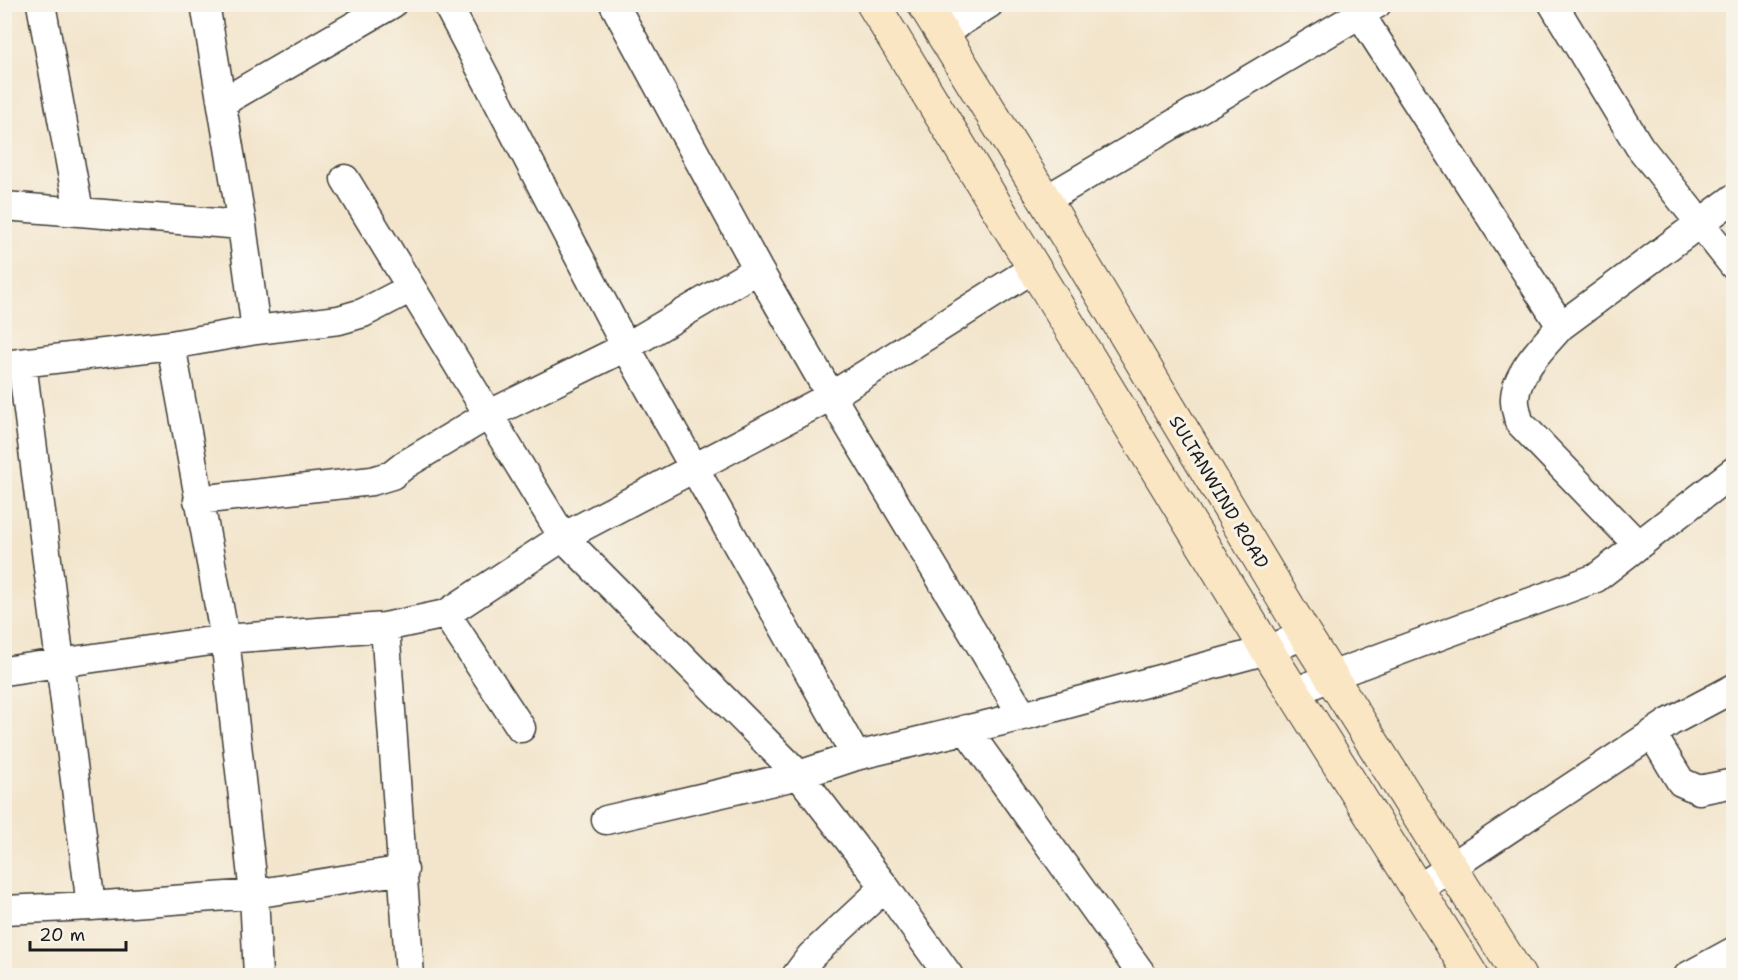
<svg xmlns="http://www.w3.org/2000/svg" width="1738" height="980" viewBox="0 0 1738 980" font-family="'Shantell Sans',sans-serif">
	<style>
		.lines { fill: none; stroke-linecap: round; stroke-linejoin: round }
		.street-casing { stroke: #3c3a36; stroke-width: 31 }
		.secondary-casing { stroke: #3c3a36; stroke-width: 35 }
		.street { stroke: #fff; stroke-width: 28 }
		.secondary { stroke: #fbe6c4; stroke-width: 33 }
		.labels { text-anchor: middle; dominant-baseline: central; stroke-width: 6; stroke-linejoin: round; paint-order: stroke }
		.street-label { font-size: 18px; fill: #1c1c1c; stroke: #f7f3e8 }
	</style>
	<rect width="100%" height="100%" fill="#f7f3e8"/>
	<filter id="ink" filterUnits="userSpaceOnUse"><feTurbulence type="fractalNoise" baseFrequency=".0167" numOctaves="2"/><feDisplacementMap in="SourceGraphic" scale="12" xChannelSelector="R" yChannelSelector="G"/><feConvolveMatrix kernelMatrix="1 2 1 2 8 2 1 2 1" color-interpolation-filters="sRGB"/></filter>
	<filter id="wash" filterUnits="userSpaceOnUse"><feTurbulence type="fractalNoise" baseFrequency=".008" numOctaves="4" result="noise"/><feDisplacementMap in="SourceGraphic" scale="24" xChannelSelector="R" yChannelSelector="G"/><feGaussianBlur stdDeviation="1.35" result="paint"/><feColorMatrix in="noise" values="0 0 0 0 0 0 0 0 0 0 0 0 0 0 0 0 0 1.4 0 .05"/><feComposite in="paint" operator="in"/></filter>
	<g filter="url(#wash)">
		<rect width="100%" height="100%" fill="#f3e5cc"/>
	</g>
	<g filter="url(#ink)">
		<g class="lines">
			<defs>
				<path id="street" d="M41,4l38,207
					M447,4l179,343 230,409
					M614,4l144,265 73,127 192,320
					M1553,4l86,142 95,120
					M1360,14l201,312
					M943,33l46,-29
					M223,102l169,-98
					M345,179l218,358 268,-141 203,-128
					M1045,200l332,-196
					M4,206l238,19
					M256,330l83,-10 24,-7 48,-25
					M22,363l69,543
					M4,365l167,-20 85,-15 -14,-105 -37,-221
					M198,500l174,-19 20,-6 14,-11 82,-49 138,-68 132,-78
					M1638,545l-119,-123c-1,-7 -5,-17 -4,-24 1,-25 30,-54 46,-72l173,-128
					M446,614l75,114
					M385,627l25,349
					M4,671l221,-32 160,-12 61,-13 117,-77 236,238 86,112 64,89
					M1294,693l37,-17 265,-98 138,-107
					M966,729l177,247
					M1652,734l29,48 18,8 35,-7
					M606,820l193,-45 57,-19 167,-40 244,-66 38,-15
					M1418,889l252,-167 64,-34
					M4,910l87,-4 163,-12 -29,-255 -54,-294
					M258,976l-4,-82 150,-24
					M796,976l15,-20 74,-69
					M1688,976l46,-25"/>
				<path id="secondary" d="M873,4l394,646 205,326
					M924,4l121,196 260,435 214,341"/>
			</defs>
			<use href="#street" class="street-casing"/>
			<use href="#secondary" class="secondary-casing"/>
			<use href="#street" class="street"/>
			<use href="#secondary" class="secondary"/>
		</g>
	</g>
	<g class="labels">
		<g class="street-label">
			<text transform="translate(1219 492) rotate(59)">SULTANWIND ROAD</text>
		</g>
	</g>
	<rect width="1738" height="980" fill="none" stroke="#f7f3e8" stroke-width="24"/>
	<path d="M30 941v9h96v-9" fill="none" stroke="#1c1c1c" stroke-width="3"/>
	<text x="39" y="941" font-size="18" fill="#1c1c1c" stroke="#f7f3e8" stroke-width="4.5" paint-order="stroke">20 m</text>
</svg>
